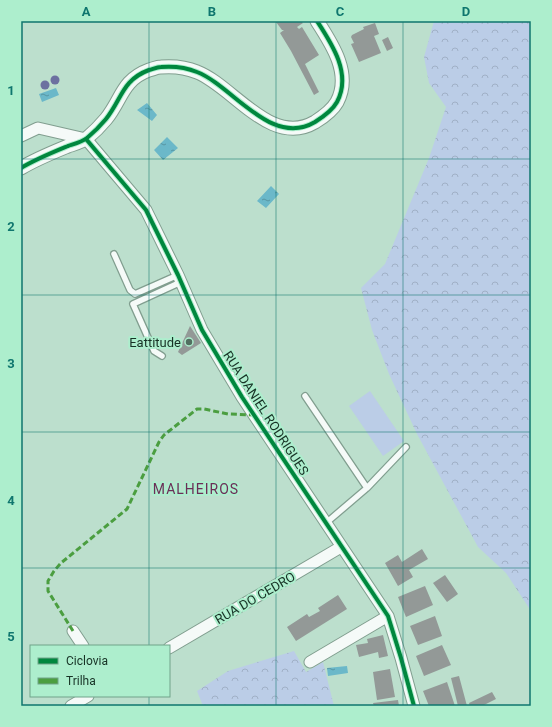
<svg xmlns="http://www.w3.org/2000/svg" width="552" height="727" viewBox="0 0 552 727" font-family="Roboto,sans-serif">
	<style>
		.forest { fill: url(#forest-crowns) }
		.garden { fill: #bbcde7 }
		.water { fill: url(#water-ripples) }
		.building { fill: #939997 }
		.lines { fill: none; stroke-linecap: round; stroke-linejoin: round }
		.service-casing { stroke: #819e8f; stroke-width: 8 }
		.minor-casing { stroke: #819e8f; stroke-width: 13 }
		.tertiary-casing { stroke: #819e8f; stroke-width: 15 }
		.service { stroke: #f5faf8; stroke-width: 5.5 }
		.minor { stroke: #f5faf8; stroke-width: 11 }
		.tertiary { stroke: #f5faf8; stroke-width: 13 }
		.quiet { stroke: #4b9e40; stroke-width: 3; stroke-dasharray: 6 3; stroke-linecap: butt }
		.cycleway-casing { stroke: #adeecd; stroke-width: 6 }
		.cycleway { stroke: #00873e; stroke-width: 4 }
		.tree { fill: #6c70a0 }
		.grid { fill: none; stroke: #0f766e; stroke-width: 1; stroke-opacity: 0.55 }
		.poi-dot { fill: #516f60; stroke: #adeecd; stroke-width: 1.5 }
		.labels { text-anchor: middle; dominant-baseline: central; stroke-width: 4; stroke-linejoin: round; paint-order: stroke }
		.poi-label { font-size: 13px; fill: #173225; stroke: #adeecd; text-anchor: end }
		.street-label { font-size: 13px; fill: #173225; stroke: #adeecd }
		.neighbourhood-label { font-size: 14px; letter-spacing: 1px; fill: #6b2f57; stroke: #adeecd }
		.neatline { fill: none; stroke: #0f766e; stroke-width: 1.5 }
		.grid-label { font-size: 13px; text-anchor: middle; font-weight: bold; fill: #0f766e }
	</style>
	<defs>
		<pattern id="forest-crowns" width="20" height="18" patternUnits="userSpaceOnUse"><rect width="20" height="18" fill="#bbcde7"/><path d="M2 6a3 3 0 1 1 6 0M12 15a3 3 0 1 1 6 0" fill="none" stroke="#a0b0c6"/></pattern>
		<pattern id="water-ripples" width="26" height="14" patternUnits="userSpaceOnUse"><rect width="26" height="14" fill="#6bb8c9"/><path d="M2 4q2-2 4 0t4 0M15 11q2-2 4 0t4 0" fill="none" stroke="#5796a3"/></pattern>
	</defs>
	<rect width="100%" height="100%" fill="#bcdfcd"/>
	<path class="forest" d="M434,21h97v590l-25,-38 -28,-26 -61,-113 -28,-60 -17,-44 -11,-42 24,-24 44,-106 17,-51 -17,-24 -5,-26z
		M294,651l12,21 17,-10 11,44h-131l-6,-15 31,-20z"/>
	<path class="garden" d="M370,391l34,50 -21,15 -34,-50z"/>
	<path class="water" d="M56,88l3,7 -17,7 -3,-8z
		M147,103l10,12 -5,6 -15,-11z
		M167,137l11,11 -15,12 -9,-10z
		M271,186l8,8 -13,14 -9,-7z
		M347,666l1,7 -20,3 -1,-8z"/>
	<path class="building" d="M278,21h23l2,2 -6,4 2,2 3,-2 17,28 -14,9 14,28 -5,3 -23,-44 -11,-18 4,-3h-2l-6,-8z
		M375,23l4,11 -5,2 7,17 -22,9 -8,-18 3,-1 -3,-6 1,-2 12,-6 -1,-2z
		M388,37l5,11 -6,3 -5,-11z
		M190,326l11,17 -19,12 -4,-3z
		M422,549l6,10 -19,11 4,7 -15,9 -13,-23 13,-8 4,7z
		M445,575l13,19 -11,8 -14,-19z
		M425,586l8,19 -27,12 -8,-20z
		M338,595l9,14 -51,32 -9,-14 20,-13 2,3 11,-6 -2,-3z
		M435,616l7,20 -24,9 -8,-19z
		M383,635l5,21 -9,2 -1,-6 -19,5 -3,-12 12,-2 -1,-4z
		M442,645l9,20 -27,11 -8,-20z
		M390,669l5,28 -18,3 -4,-28z
		M459,676l8,30h-9l-7,-28z
		M447,682l8,24h-26l-6,-15z
		M492,692l4,7 -14,7h-12l-1,-3z
		M398,700l1,6h-25l-1,-3z"/>
	<g class="lines">
		<defs>
			<path id="service" d="M114,254l16,36 5,4 43,-19
				M162,356l-8,-5 -21,-47 48,-22
				M305,396l62,92 -41,35
				M367,488l39,-41"/>
			<path id="minor" d="M21,136l17,-8 48,11 60,71 32,65 24,55 40,67 146,219 13,42 13,48
				M73,631l10,15
				M169,648l172,-101
				M310,662l78,-46
				M71,706l17,-10"/>
			<path id="tertiary" d="M21,168c15,-9 30,-15 47,-22 6,-2 14,-4 19,-8 6,-5 14,-13 19,-19 16,-20 16,-39 43,-49 4,-1 8,-3 12,-3 12,-1 24,0 36,5 36,14 74,76 118,50 8,-5 17,-11 22,-20 15,-28 -5,-58 -20,-81"/>
		</defs>
		<use href="#service" class="service-casing"/>
		<use href="#minor" class="minor-casing"/>
		<use href="#tertiary" class="tertiary-casing"/>
		<use href="#service" class="service"/>
		<use href="#minor" class="minor"/>
		<use href="#tertiary" class="tertiary"/>
		<path class="quiet" d="M73,631l-25,-40v-10l6,-10 7,-8 66,-54 32,-67 5,-7 33,-26h7l24,5 27,1"/>
		<defs>
			<path id="cycleway" d="M86,139l60,71 32,65 24,55 40,67 146,219 13,42 13,48
				M21,168c15,-9 30,-15 47,-22 6,-2 14,-4 19,-8 6,-5 14,-13 19,-19 16,-20 16,-39 43,-49 4,-1 8,-3 12,-3 12,-1 24,0 36,5 36,14 74,76 118,50 8,-5 17,-11 22,-20 15,-28 -5,-58 -20,-81"/>
		</defs>
		<use href="#cycleway" class="cycleway-casing"/>
		<use href="#cycleway" class="cycleway"/>
	</g>
	<g class="tree">
		<circle cx="55" cy="80" r="4.5"/>
		<circle cx="45" cy="85" r="4.5"/>
	</g>
	<path class="grid" d="M149,21v625M276,21v685M403,21v685M21,159h510M21,295h510M21,432h510M21,568h510M149,696v10"/>
	<circle class="poi-dot" cx="189" cy="342" r="4"/>
	<g class="labels">
		<g class="poi-label">
			<text x="181" y="342">Eattitude</text>
		</g>
		<g class="street-label">
			<text transform="translate(266 413) rotate(57)">RUA DANIEL RODRIGUES</text>
			<text transform="translate(255 598) rotate(-30)">RUA DO CEDRO</text>
		</g>
		<g class="neighbourhood-label">
			<text x="196" y="489">MALHEIROS</text>
		</g>
	</g>
	<rect width="552" height="727" fill="none" stroke="#adeecd" stroke-width="44"/>
	<rect x="30" y="645" width="140" height="52" fill="#adeecd" stroke="#71a38a"/>
	<rect x="38" y="658" width="20" height="6" fill="#00873e" stroke="#71a38a"/>
	<text x="66" y="665" font-size="12" fill="#173225">Ciclovia</text>
	<rect x="38" y="678" width="20" height="6" fill="#4b9e40" stroke="#71a38a"/>
	<text x="66" y="685" font-size="12" fill="#173225">Trilha</text>
	<rect x="22" y="22" width="508" height="683" class="neatline"/>
	<g class="grid-label">
		<text x="86" y="16">A</text>
		<text x="212" y="16">B</text>
		<text x="340" y="16">C</text>
		<text x="466" y="16">D</text>
		<text x="11" y="95">1</text>
		<text x="11" y="231">2</text>
		<text x="11" y="368">3</text>
		<text x="11" y="505">4</text>
		<text x="11" y="641">5</text>
	</g>
</svg>
